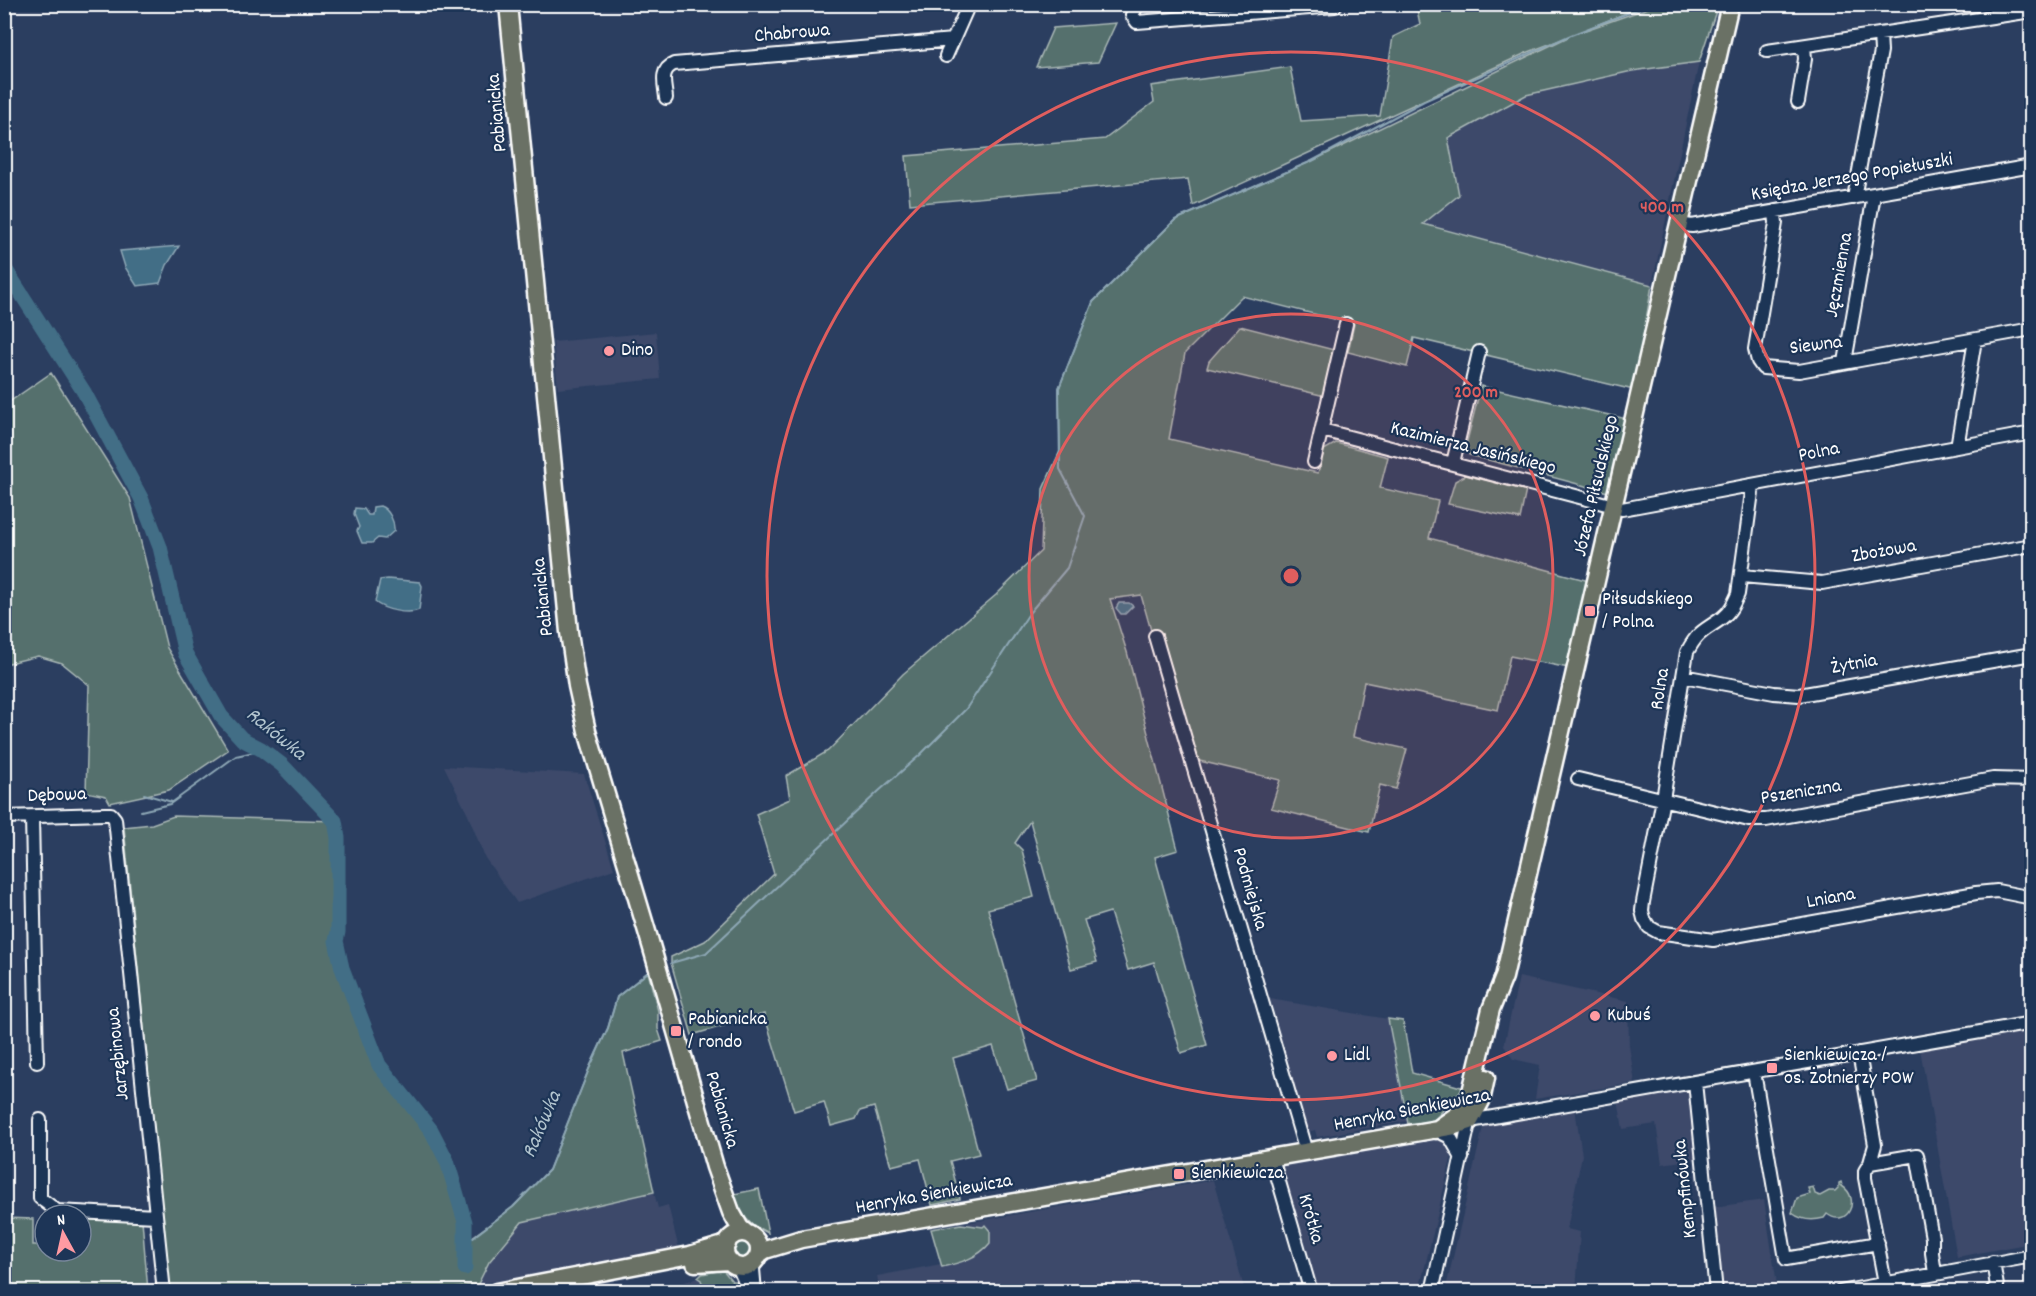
<svg xmlns="http://www.w3.org/2000/svg" width="2036" height="1296" viewBox="0 0 2036 1296" font-family="Dekko,sans-serif">
	<style>
		.built { fill: #3c496a }
		.green { fill: #55706d; stroke: #aab8b6; stroke-width: 1.5 }
		.water { fill: #426e86; stroke: #8ea8b6; stroke-width: 1.5 }
		.lines { fill: none; stroke-linecap: round; stroke-linejoin: round }
		.stream { stroke: #8ea8b6; stroke-width: 2 }
		.river { stroke: #426e86; stroke-width: 15 }
		.minor-casing { stroke: #fff; stroke-width: 16 }
		.major-casing { stroke: #fff; stroke-width: 21 }
		.minor { stroke: #1d3557; stroke-width: 12 }
		.major { stroke: #6b7165; stroke-width: 16 }
		.ring { fill: none; stroke: #e05e5e; stroke-width: 3 }
		.poi-dot { fill: #ff9aa2; stroke: #1d3557; stroke-width: 2 }
		.labels { text-anchor: middle; dominant-baseline: central; stroke-width: 4.5; stroke-linejoin: round; paint-order: stroke }
		.street-label { font-size: 20px; fill: #fff; stroke: #1d3557 }
		.poi-label { font-size: 20px; fill: #fff; stroke: #1d3557; text-anchor: start }
		.water-label { font-size: 21px; font-style: italic; fill: #b3c5cf; stroke: #1d3557 }
		.centre { fill: #e05e5e; stroke: #1d3557; stroke-width: 3 }
		.ring-label { font-size: 18px; text-anchor: middle; font-weight: bold; fill: #e05e5e; stroke: #1d3557; stroke-width: 4.5; stroke-linejoin: round; paint-order: stroke }
	</style>
	<rect width="100%" height="100%" fill="#2b3e60"/>
	<filter id="ink" filterUnits="userSpaceOnUse"><feTurbulence type="fractalNoise" baseFrequency=".0167" numOctaves="2"/><feDisplacementMap in="SourceGraphic" scale="12" xChannelSelector="R" yChannelSelector="G"/><feConvolveMatrix kernelMatrix="1 2 1 2 8 2 1 2 1" color-interpolation-filters="sRGB"/></filter>
	<g filter="url(#ink)">
		<path class="built" d="M1699,62l-47,223 -230,-61 37,-29 -11,-56 78,-44 106,-24z
			M656,332l4,47 -102,10 -5,-47z
			M444,766l140,8 30,95 -97,34 -32,-45 -17,-43z
			M1519,977l109,24 1,45 6,37 -100,16 5,-34 -27,-6 -9,-13z
			M1270,999l118,20 19,102 -90,16 -2,-7 -7,2z
			M2031,1030v213l-74,14 -37,-208z
			M1688,1090l3,4 5,65 -34,5 -6,-40 -33,5 -5,-29z
			M1575,1108l7,47 -15,74 13,3 -4,59 -131,1 38,-165 13,-5z
			M1439,1139l5,1 6,4 2,5v6l-33,136h-103l-35,-127 139,-23z
			M1213,1180l32,111 -365,1 -3,-16 64,-12 -10,-35z
			M654,1192l4,16 10,-3 11,44 -200,35 10,-22 33,-40z
			M1764,1200l14,91h-56l-8,-84z
			M698,1278l3,2 4,11 -107,1 59,-8h21z"/>
		<path class="green" d="M1416,5h230l-69,28 80,-28h61l-19,57 -67,9 -106,24 -78,43 11,57 -36,29 229,61 -18,105 -220,-52 -7,29 -59,-15 6,-28 -112,-28 -57,57 -16,86 149,34 6,-23 12,-7 52,14 -8,31 58,13 -9,37 160,43 -20,87 -59,-12 -12,54 -134,-28 -11,55 54,12 -11,40 -16,-4 -11,47 -98,-24 9,-28 -93,-22 -46,-163 -31,4 17,53 51,198 -23,7 52,188 -26,8 -27,-91 -26,8 -18,-58 -26,8 13,42 -26,7 -41,-148 -15,22 7,7 12,47 -46,12 49,172 -30,8 -14,-43 -40,12 26,96 -29,7 10,38 -28,6 -12,-46 -29,7 -17,-59 -14,4 -4,8 -25,7 -7,-24 -30,9 -30,-97 -72,21 -21,-72v-6l34,-16 69,-67 -18,-60 34,-15 -4,-23 42,-25 75,-77 93,-79 45,-44 2,-62 17,-38 -1,-63 34,-86 82,-82 137,-59 256,-124 -42,16 -333,153 -5,-27 -278,25 -4,-48 199,-17 49,-37 -3,-16 139,-19 11,54 79,-5 13,-79 27,-13z
			M1116,23l-18,39 -62,5 17,-39z
			M1240,326l94,24 -9,46 -118,-28 2,-7z
			M51,373l79,125 37,150 61,102 -59,40 -59,13 -4,-7 -20,-4 3,-107 -27,-22 -24,-7 -33,8v-259z
			M1481,386l146,33 -19,73 -139,-37 -3,-10z
			M1466,475l60,15 -6,29 -72,-15 7,-23z
			M174,816l161,5 3,17v94l-2,9 6,27 37,97 52,65 16,31 18,61 -1,21 49,-36 36,-37 40,-101 19,-41 9,-31 31,-25 10,39v18l4,12 -39,12 31,139 -132,30 -33,40 -11,22 -39,8 -269,-1 -46,-464 28,-3z
			M1388,1019l15,2 9,52 52,15 -31,33 -25,3z
			M1841,1182l1,4c20,13 5,43 -15,28l-3,4c-11,3 -23,2 -32,-5l5,-15 13,-4 -2,-6 5,-1 2,7 5,2 9,-5h6l4,-4v-4z
			M759,1189l9,44c-24,-12 -24,-15 -34,-39z
			M5,1218l28,1v26h12v6h36v-33l61,2 6,71 -143,1z
			M961,1224l22,3 2,-2 5,6v12c-12,15 -30,20 -48,24l-11,-38z
			M733 1250a10 10 0 1 1 20 0a10 10 0 1 1-20 0Z
			M723,1270l9,11h7l2,10h-36l-4,-11 -3,-2 4,-4z"/>
		<path class="water" d="M179,246l-12,19 -7,18 -23,3 -12,-19 -5,-16z
			M380,506c9,3 15,16 14,25l-9,8 -7,-1 -6,5h-10l-5,-12 2,-4 -5,-13 1,-6 9,1 4,6h4l1,-8z
			M388,579l32,3 2,4 -3,24c-11,5 -35,0 -44,-8l5,-22z
			M1119,603h10l4,3 -8,8h-4l-5,-6z"/>
		<g class="lines">
			<path class="stream" d="M4,288l13,-1
				M144,794l28,8
				M141,811l29,-7 66,-48 27,-6
				M671,963l35,-10 173,-162 41,-36 46,-46 64,-97 37,-44 18,-52 -25,-47 -1,-81 34,-86 82,-82 137,-59 112,-60 147,-66 80,-31
				M464,1244l49,-37 36,-37 40,-101 19,-41 9,-31 31,-25"/>
			<path class="river" d="M4,267l80,125 57,106 19,49 25,106 36,63 21,23 19,10 21,16 53,56 3,17v94l-2,9 6,27 37,97 52,65 16,31 18,61v46"/>
			<defs>
				<path id="minor" d="M1138,4l-6,11 5,7 198,-16
					M1767,51l265,-40
					M946,56l23,-52
					M666,98c-1,-13 -7,-28 8,-34l279,-24
					M1798,102l7,-43 -1,-13
					M1854,198l27,-147 -1,-17
					M1775,211l1,12 -21,126 3,12 5,7 36,3 233,-42
					M1679,224l13,2 340,-60
					M1845,362l29,-167
					M1322,430l292,76
					M1957,447l18,-107
					M1314,462l32,-138
					M1453,463l26,-111
					M1753,485l-15,109c-4,9 -8,18 -16,24 -19,14 -23,12 -35,34l-24,147 -20,103 -1,9 2,8 5,8 9,5 55,8 263,-47 21,-2 35,7
					M1614,507l8,2 410,-76
					M1742,576l80,7 210,-38
					M1155,636l151,516
					M1683,676l91,17 25,2 233,-41
					M1578,779l171,41h17l227,-41 39,1
					M4,817l101,-3h6l4,5 49,473
					M32,817l5,245
					M1859,1053l16,92 -5,18
					M1754,1072l32,187 92,-16
					M1695,1082l21,210
					M40,1120v78l17,13 99,5
					M1470,1121l562,-98
					M1436,1130l14,7 12,21
					M1272,1158l39,134
					M754,1262l-1,7 2,23
					M738,1266l11,26
					M1885,1283l-20,-105v-7l5,-8 47,-8 15,83v15l3,20
					M1432,1292l39,-178
					M1840,1292l192,-36
					M1991,1292l6,-6 -4,-24"/>
				<path id="major" d="M508,4l61,628 8,54 10,45 64,214 64,222 16,45 9,16 6,5
					M1436,1130l24,-17 10,-17 21,-87 13,-32 226,-973
					M725 1250a17 17 0 1 1 34 0a17 17 0 1 1-34 0Z
					M758,1255l7,-5 36,-11 654,-113 15,-5 11,-20 5,-23
					M695,1263l35,-2
					M497,1292l193,-37 37,-11"/>
			</defs>
			<use href="#minor" class="minor-casing"/>
			<use href="#major" class="major-casing"/>
			<use href="#minor" class="minor"/>
			<use href="#major" class="major"/>
		</g>
	</g>
	<circle cx="1291" cy="576" r="262" fill="#e05e5e" fill-opacity=".12"/>
	<g class="ring">
		<circle cx="1291" cy="576" r="262"/>
		<circle cx="1291" cy="576" r="524"/>
	</g>
	<g class="poi-dot">
		<circle cx="609" cy="351" r="6"/>
		<rect x="1584" y="605" width="12" height="12" rx="3"/>
		<circle cx="1595" cy="1016" r="6"/>
		<rect x="670" y="1025" width="12" height="12" rx="3"/>
		<circle cx="1332" cy="1056" r="6"/>
		<rect x="1766" y="1062" width="12" height="12" rx="3"/>
		<rect x="1173" y="1168" width="12" height="12" rx="3"/>
	</g>
	<g class="labels">
		<g class="street-label">
			<text transform="translate(792 34) rotate(-5)">Chabrowa</text>
			<text transform="translate(498 113) rotate(-95)">Pabianicka</text>
			<text transform="translate(1852 178) rotate(-10)">Księdza Jerzego Popiełuszki</text>
			<text transform="translate(1840 275) rotate(-80)">Jęczmienna</text>
			<text transform="translate(1816 346) rotate(-7)">Siewna</text>
			<text transform="translate(1473 449) rotate(14)">Kazimierza Jasińskiego</text>
			<text transform="translate(1819 453) rotate(-11)">Polna</text>
			<text transform="translate(1597 486) rotate(-77)">Józefa Piłsudskiego</text>
			<text transform="translate(1884 552) rotate(-10)">Zbożowa</text>
			<text transform="translate(544 597) rotate(-96)">Pabianicka</text>
			<text transform="translate(1854 665) rotate(-10)">Żytnia</text>
			<text transform="translate(1661 689) rotate(-81)">Rolna</text>
			<text transform="translate(1801 793) rotate(-9)">Pszeniczna</text>
			<text transform="translate(57 796) rotate(-2)">Dębowa</text>
			<text transform="translate(1249 889) rotate(74)">Podmiejska</text>
			<text transform="translate(1831 899) rotate(-10)">Lniana</text>
			<text transform="translate(119 1054) rotate(-96)">Jarzębinowa</text>
			<text transform="translate(721 1110) rotate(74)">Pabianicka</text>
			<text transform="translate(1412 1111) rotate(-11)">Henryka Sienkiewicza</text>
			<text transform="translate(1686 1189) rotate(-96)">Kempfinówka</text>
			<text transform="translate(934 1195) rotate(-10)">Henryka Sienkiewicza</text>
			<text transform="translate(1310 1219) rotate(74)">Krótka</text>
		</g>
		<g class="poi-label">
			<text x="621" y="351">Dino</text>
			<text x="1602" y="600">Piłsudskiego<tspan x="1602" dy="23">/ Polna</tspan></text>
			<text x="1607" y="1016">Kubuś</text>
			<text x="688" y="1020">Pabianicka<tspan x="688" dy="23">/ rondo</tspan></text>
			<text x="1344" y="1056">Lidl</text>
			<text x="1784" y="1056">Sienkiewicza /<tspan x="1784" dy="23">os. Żołnierzy POW</tspan></text>
			<text x="1191" y="1174">Sienkiewicza</text>
		</g>
		<g class="water-label">
			<text transform="translate(275 735) rotate(39)">Rakówka</text>
			<text transform="translate(543 1125) rotate(-67)">Rakówka</text>
		</g>
	</g>
	<circle cx="1291" cy="576" r="9" class="centre"/>
	<g class="ring-label">
		<text x="1662" y="212">400 m</text>
		<text x="1476" y="397">200 m</text>
	</g>
	<rect width="2036" height="1296" fill="none" stroke="#1d3557" stroke-width="24"/>
	<rect x="12" y="12" width="2012" height="1272" fill="none" stroke="#fff" stroke-width="2" filter="url(#ink)"/>
	<g transform="translate(63 1233) rotate(352)"><circle r="28" fill="#1d3557" stroke="#77869a" stroke-width="1.5"/>
	<path d="M0-4.5L10 22L0 15L-10 22Z" fill="#ff9aa2"/>
	<text y="-9" font-size="16" font-weight="bold" text-anchor="middle" fill="#ffffff">N</text>
	</g>
</svg>
